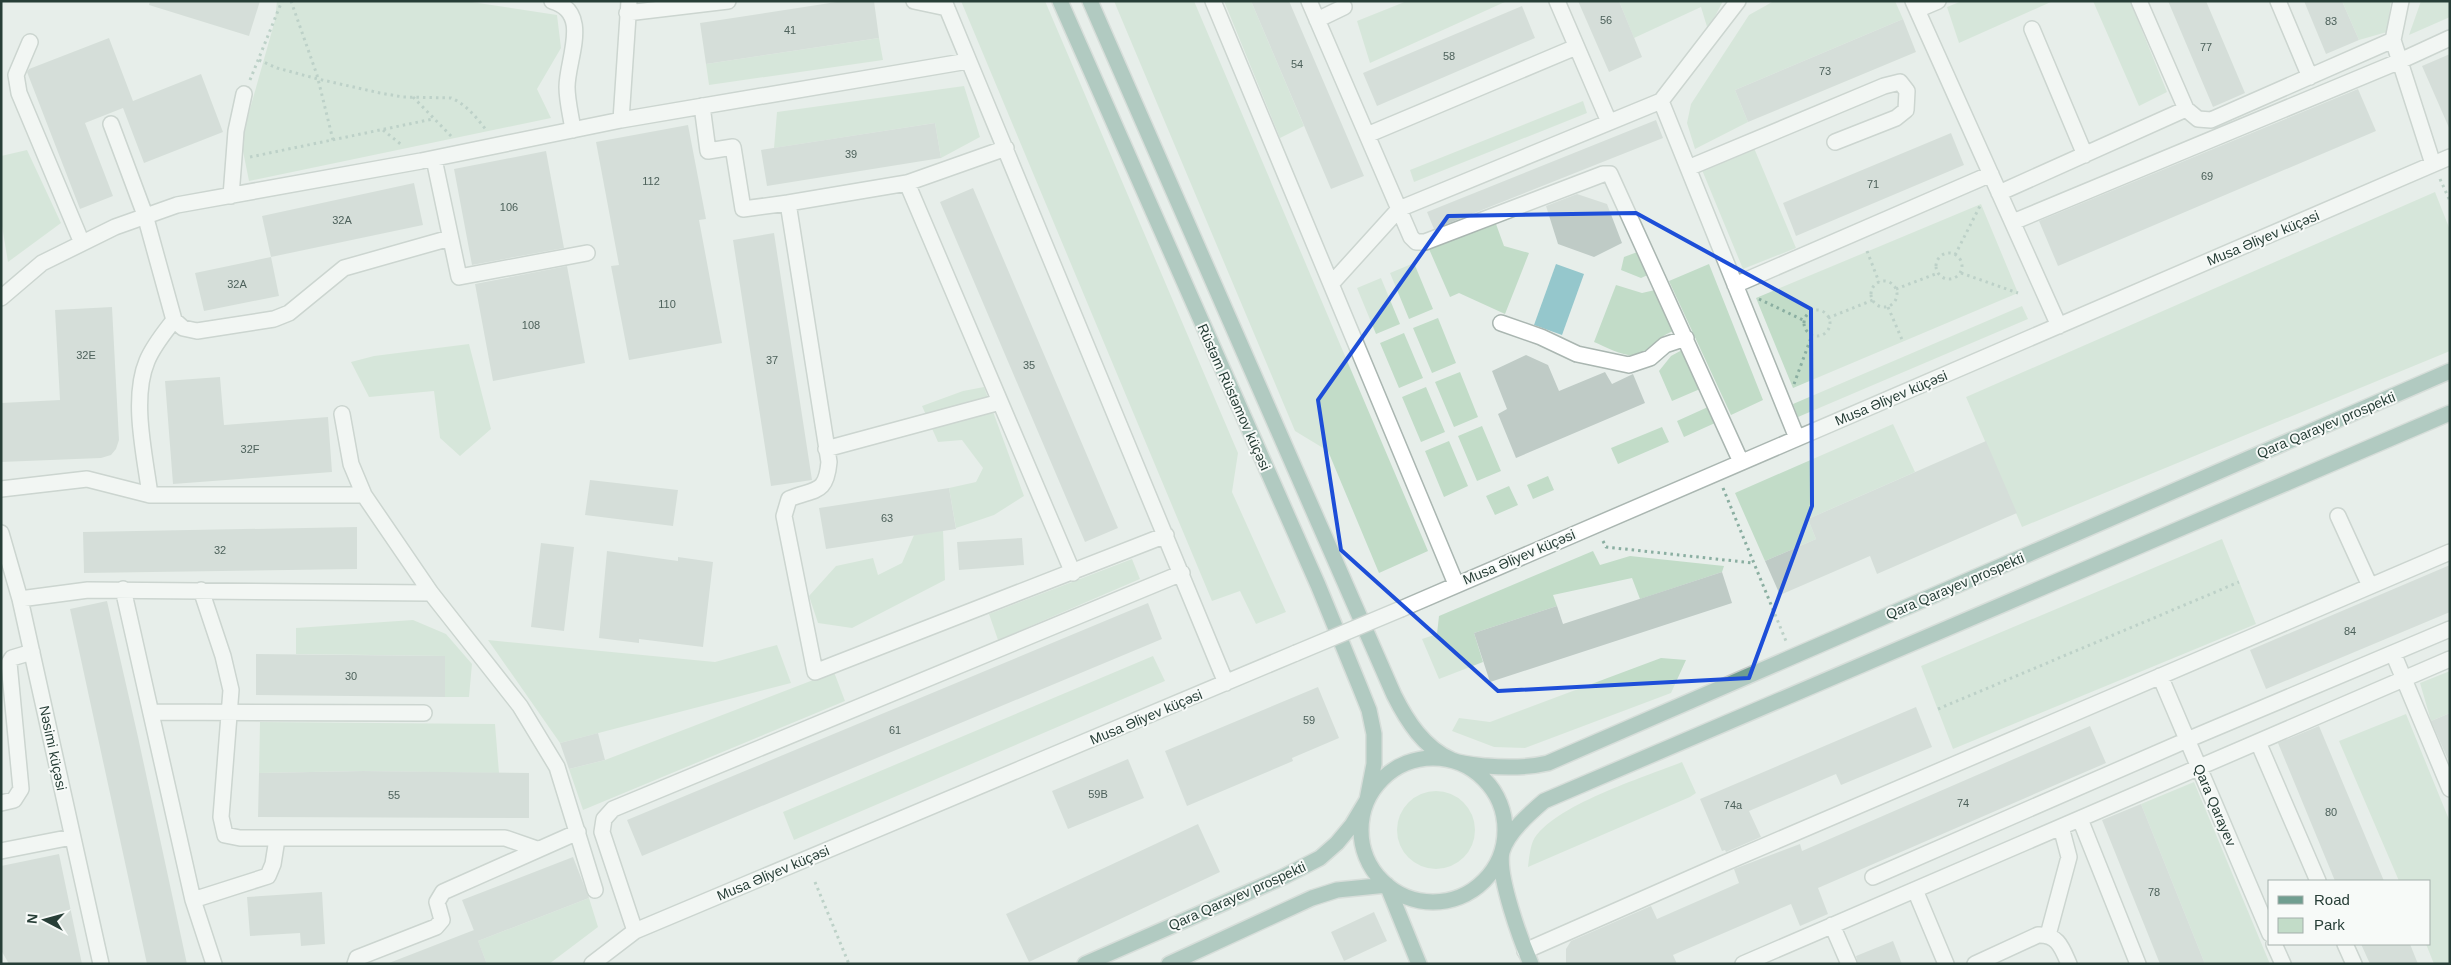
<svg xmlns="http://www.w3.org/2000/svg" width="2451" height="965" viewBox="0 0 2451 965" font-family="Helvetica,sans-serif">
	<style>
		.green { fill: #c2dcc8 }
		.water { fill: #95c7cc }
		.building { fill: #bfcbc6 }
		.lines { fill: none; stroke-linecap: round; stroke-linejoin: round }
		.minor-casing { stroke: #aab6b1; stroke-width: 18 }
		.major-casing { stroke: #c3c9c7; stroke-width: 18 }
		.path { stroke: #8aaea1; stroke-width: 3; stroke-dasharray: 2.5 4; stroke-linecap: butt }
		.minor { stroke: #fff; stroke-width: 15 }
		.major { stroke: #709e90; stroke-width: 15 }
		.minor-bridge-casing { stroke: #aab6b1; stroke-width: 18; stroke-linecap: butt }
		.minor-bridge { stroke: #fff; stroke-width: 15 }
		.marked { fill: none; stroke: #1d4ed8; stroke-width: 4; stroke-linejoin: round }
		.labels { text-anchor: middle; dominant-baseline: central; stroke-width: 4; stroke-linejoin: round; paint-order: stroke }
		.number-label { font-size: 11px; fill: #4d615b }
		.street-label { font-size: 14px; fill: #273e37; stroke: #f7faf8 }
	</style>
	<rect width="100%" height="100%" fill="#e7eeea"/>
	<path class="green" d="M277,1h188l92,14 4,33 -24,41 14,29 -302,63 -8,-40 34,-121z
		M961,1h84l193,452 -6,39 54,120 -30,12 -16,-33 -28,10z
		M1114,1h80l234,550 -49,22 -51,-122 -33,-20z
		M1224,1h27l53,125 -24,12z
		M1407,1h100l-137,62 -13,-42z
		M1619,1h104l-15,29 -7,-23 -67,31z
		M1774,1h121l8,18 -168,71 13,32 -53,27 -8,-26 4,-19 58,-89z
		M1962,1h91l-94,42 -12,-36z
		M2093,1h37l37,91 -28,14z
		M2342,1h49l-4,31 -28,8z
		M2421,1h29v16l-41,18z
		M879,38l4,22 -174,25 -3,-21z
		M964,86l16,51 -39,21 -6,-35 -161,25 3,-36z
		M1583,101l4,12 -173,69 -4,-12z
		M1754,148l42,100 -53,21 -41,-99z
		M27,150l34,73 -53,39 -7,-42v-64z
		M2435,192l15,38v121l-428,176 -56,-130z
		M1981,204l37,89 -225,95 -37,-90z
		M1496,224l8,22 25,7 -24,61 -46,-21 -9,4 -21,-48z
		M1640,251l10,23 -9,4 -20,-8 3,-13z
		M1414,263l19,46 -24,10 -19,-46z
		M1709,264l54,136 -32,15 -62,-134z
		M1381,278l19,46 -24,10 -19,-46z
		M1616,285l26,8 13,-3 18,41c-12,5 -15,10 -24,19 -14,14 -40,-2 -55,-8z
		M2022,306l6,13 -230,98 -5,-13z
		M1438,318l18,45 -24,10 -19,-45z
		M1404,333l19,45 -24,10 -19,-45z
		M469,344l22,85 -31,27 -20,-18 -6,-47 -65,6 -18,-35 23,-6z
		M1682,350l18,39 -28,12 -13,-30 12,-15z
		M1460,372l18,45 -24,10 -19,-45z
		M984,387l40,109 -30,19 -38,13 -7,-40 27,-6 7,-14 -21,-28 -24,2 -16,-36 41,-15z
		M1426,387l19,45 -24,10 -19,-45z
		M1708,407l7,16 -31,14 -7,-16z
		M1893,424l22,48 -107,47 8,20 -51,22 -30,-68z
		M1482,426l19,45 -24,10 -19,-45z
		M1662,427l7,15 -51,22 -7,-16z
		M1449,441l19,45 -24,11 -19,-46z
		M1548,476l6,14 -21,9 -6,-14z
		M1509,486l9,19 -23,10 -9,-19z
		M943,530l2,50 -93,48 -34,-5 -9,-27 27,-30 37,-8 5,17 24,-12 12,-28z
		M2222,539l34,85 -303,125 -32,-83z
		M1593,551l7,14 30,-9 94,10 -2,6 -82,27 -8,-21 -79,17 4,11 -83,27 9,29 -44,17 -17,-40 15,-5 2,-18z
		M1132,559l8,20 -142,61 -9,-26z
		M413,620l33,14 26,30 -3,33h-24v-41l-149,-2v-26z
		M488,640l227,22 62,-17 14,38 -231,60z
		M1153,656l12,25 -371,159 -11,-28z
		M1661,658l25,2 -15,33 -146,55 -31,-1 -42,-16 7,-13 31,4z
		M2450,671v42l-19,8 -11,-38z
		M834,672l11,29 -262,109 -14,-41 36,-9z
		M2406,714l44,108v142h-16l-8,-20h4v-63h-31l-60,-140z
		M260,722l235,2 4,49 -136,-2 -104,2z
		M1682,762l14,31 -6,4 -162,70c1,-8 2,-19 5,-26 18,-35 112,-64 149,-79z
		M2194,782l76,182h-65l-64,-160z
		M1397 830a39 39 0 1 1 78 0a39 39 0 1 1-78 0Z
		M589,898l9,29 -49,37h-62l-9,-23z"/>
	<path class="water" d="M1556,264l28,10 -22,61 -28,-10z"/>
	<path class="building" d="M150,1h110l-11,35 -100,-31z
		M843,1h31l5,37 -173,26 -6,-41z
		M1251,1h38l75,175 -33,13z
		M1578,1h41l23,56 -33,15z
		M2168,1h38l39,92 -32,14z
		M2304,1h38l17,39 -33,14z
		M1522,6l13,32 -158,68 -14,-33z
		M1903,19l13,33 -168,70 -13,-32z
		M109,38l24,63 68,-27 22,58 -79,31 -21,-55 -38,15 28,73 -33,13 -53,-137 2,-3z
		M2450,54v76l-28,-64z
		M2358,89l18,42 -318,135 -19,-45z
		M1656,120l7,18 -229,91 -7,-17z
		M935,123l6,35 -174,28 -6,-36z
		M688,125l18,94 -7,1 23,123 -93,17 -18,-94 8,-1 -23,-123z
		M1951,133l13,32 -168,71 -13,-33z
		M546,151l18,97 -92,17 -18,-96z
		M414,183l9,42 -152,32 -9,-41z
		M973,188l145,340 -33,14 -145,-340z
		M1577,194l30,10 15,39 -28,14 -36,-13 -12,-38z
		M774,233l38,247 -41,6 -38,-246z
		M271,257l8,39 -75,15 -9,-38z
		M567,266l18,97 -92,18 -18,-97z
		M112,307l7,133 -3,9 -5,6 -10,3 -100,4v-59l59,-3 -5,-90z
		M1526,355l22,10 11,26 46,-19 7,12 21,-10 12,29 -129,55 -18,-44 9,-5 -15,-38z
		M220,377l4,48 104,-8 4,55 -159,12 -8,-103z
		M1986,441l31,72 -140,61 -7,-18 -90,39 -15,-34 51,-22 -8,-20z
		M590,480l88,10 -5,36 -88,-11z
		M949,488l7,41 -130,20 -7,-41z
		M357,527v42l-273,4 -1,-41z
		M1022,538l2,27 -65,5 -2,-28z
		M541,543l33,4 -10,84 -33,-4z
		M607,551l71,10v-4l35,5 -10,85 -64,-8v4l-40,-5z
		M2450,565v47l-184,77 -16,-39z
		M1722,572l10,31 -242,79 -16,-49 83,-27 6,18z
		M107,601l31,136 49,227h-40l-77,-355z
		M1148,603l14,36 -520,217 -15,-36z
		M256,654l189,2v41l-189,-2z
		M1318,687l21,51 -47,20 1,3 -106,45 -22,-55z
		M1916,707l16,40 -91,38 -5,-11 -87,37 12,26 -35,15 -1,-2 -3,1 -22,-52z
		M2450,713v51l-19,-43z
		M2090,726l16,37 -288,125 10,26 -28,12 -9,-22 -118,51 4,9h-111v-15l5,-8 80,-35 6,13 82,-36 -5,-14 66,-25 2,7z
		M2319,726l65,155h-49l-57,-138z
		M598,733l7,27 -36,9 -9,-26z
		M1128,759l16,39 -76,31 -16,-38z
		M363,771l166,2v45l-271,-1 1,-44z
		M2141,804l64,160h-45l-58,-144z
		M1198,824l22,48 -191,90 -23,-48z
		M59,854l23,110h-73l-8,-14v-84z
		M573,857l16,41 -111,43 -16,-41z
		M322,892l3,52 -24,2 -1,-13 -50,3 -3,-39z
		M1374,912l13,29 -43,20 -13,-29z
		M474,930l13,34h-98v-1z
		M1893,941l9,23h-44l-2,-8z
		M2361,944h49l8,20h-48z"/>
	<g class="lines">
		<defs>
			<path id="minor" d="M552,1c40,11 15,58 15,86 0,14 4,29 6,43
				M914,1l33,7
				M944,1l282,682
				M1213,1l243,583
				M1309,1l102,236 5,5h9l178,-68h7l131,288
				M1557,1l52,121
				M1913,1l146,325
				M2139,1l47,108 12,10 13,1 182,-80
				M2278,1l32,76
				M2401,1l-8,39 40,124
				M1917,10l21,-9
				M627,13l101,-12
				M1317,20l27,-13
				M2032,29l53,126
				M30,42l-14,33 3,18 63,150
				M1661,101l136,337
				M702,106l6,45 25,-4 10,62 45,-6
				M621,120l8,-119
				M111,124l34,91 29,105 9,8 14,3 77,-12 15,-6 55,-45 106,-30
				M1367,135l209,-88
				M1006,148l-99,35 -119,20 41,259c-3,33 -14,26 -40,37l-5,17 31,156 351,-137
				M434,159l25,118 128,-24
				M1688,168l196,-82 16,-4 7,9 -1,19 -10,8 -61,24
				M907,183l166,390
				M1999,193l187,-84
				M231,196l5,-65 8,-37
				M2013,222l387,-161 50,-23
				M1332,283l67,-74 262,-108 77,-100
				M1735,285l256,-111
				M1,298l41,-35 73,-36 62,-22 244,-44 200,-41 347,-59
				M1501,323l40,14 36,17 52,11 21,-7 15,-13 21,-7
				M342,414l9,50 13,31 67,98 89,113 37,61 38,123
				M826,449l174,-47
				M1,489l86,-10 63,16h214
				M150,495c-5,-39 -19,-96 -3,-134 6,-15 17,-28 27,-41
				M2338,516l32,70
				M1,533l19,66 81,365
				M123,589l70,311 21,64
				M201,590l22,66 8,34 -10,127 4,18 15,3h265l32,11
				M20,599l68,-9 343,3
				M1401,609l1049,-452
				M2393,653l57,136
				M2160,676l110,258
				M151,712l273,1
				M2258,742l60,139
				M1,803l13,-3 7,-11 -12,-126 3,-5 20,-6
				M2080,819l58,145
				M1,851l71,-14
				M1873,877l314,-137 263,-111
				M1915,890l31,74
				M193,900l75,-24 5,-12 4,-25
				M1832,925l17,39
				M635,931l-33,-99 2,-13 9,-10 569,-236
				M2048,935l21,-78 -8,-30
				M2274,944l9,20
				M2345,944l9,20
				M1525,951l195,-86 730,-313
				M355,964l2,-6 79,-31 6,-7 -5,-18 6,-10 135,-60
				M592,964l43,-33 661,-278
				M1743,964l707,-305
				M1975,964l63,-29c20,-1 24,13 31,29"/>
			<path id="major" d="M1060,1l258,584 41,100 10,25 5,24v30l-7,36 -15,25 -15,18 -17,15 -37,19 -198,87
				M1090,1l304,694c13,26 30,53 58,65 9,4 24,5 34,6 22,2 41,2 62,-3l902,-392
				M1361 830a72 72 0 1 1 144 0a72 72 0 1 1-144 0Z
				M1169,964l143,-66 25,-8 50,-5 32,79
				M1531,964c-10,-23 -34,-88 -29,-112 5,-19 28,-39 42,-51l906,-388"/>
		</defs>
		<use href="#minor" class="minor-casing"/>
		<use href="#major" class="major-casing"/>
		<path class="path" d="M291,1l26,74 16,65
			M259,60l18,8 41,11 62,14 23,4 48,1c15,6 26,20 36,33
			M250,80l32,-79
			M413,97l40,41
			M383,130l20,16
			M250,157l183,-38
			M2440,179l10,22
			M1867,251l12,31
			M1936 266a13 13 0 1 1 26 0a13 13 0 1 1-26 0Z
			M1955,255l26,-51
			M1961,273l57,20
			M1871 294a13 13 0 1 1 26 0a13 13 0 1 1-26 0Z
			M1896,289l42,-16
			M1759,299l44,21
			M1888,307l15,35
			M1804 323a13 13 0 1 1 26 0a13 13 0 1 1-26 0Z
			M1828,318l45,-18
			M1794,384l18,-49
			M1723,488l63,153
			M1603,541l3,6 147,16
			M1938,709l301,-127
			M815,882l34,82"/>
		<use href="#minor" class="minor"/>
		<use href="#major" class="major"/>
		<defs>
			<path id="minor-bridge" d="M1296,653l105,-44"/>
		</defs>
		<use href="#minor-bridge" class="minor-bridge-casing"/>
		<use href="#minor-bridge" class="minor-bridge"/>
	</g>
	<path d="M0 0H2451V965H0ZM1636,213l175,96 1,197 -63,172 -251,13 -157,-141 -23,-150 130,-184z" fill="#e7eeea" fill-opacity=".55" fill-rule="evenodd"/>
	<path class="marked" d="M1636,213l175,96 1,197 -63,172 -251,13 -157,-141 -23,-150 130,-184z"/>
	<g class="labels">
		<g class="number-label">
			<text x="1606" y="20">56</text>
			<text x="2331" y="21">83</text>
			<text x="790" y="30">41</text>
			<text x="2206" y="47">77</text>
			<text x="1449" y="56">58</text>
			<text x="1297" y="64">54</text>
			<text x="1825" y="71">73</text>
			<text x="851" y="154">39</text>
			<text x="2207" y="176">69</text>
			<text x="651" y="181">112</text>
			<text x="1873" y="184">71</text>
			<text x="509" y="207">106</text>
			<text x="342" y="220">32A</text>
			<text x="237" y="284">32A</text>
			<text x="667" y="304">110</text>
			<text x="531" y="325">108</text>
			<text x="86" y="355">32E</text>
			<text x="772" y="360">37</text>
			<text x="1029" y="365">35</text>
			<text x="250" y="449">32F</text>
			<text x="887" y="518">63</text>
			<text x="220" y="550">32</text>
			<text x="2350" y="631">84</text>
			<text x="351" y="676">30</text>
			<text x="1309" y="720">59</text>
			<text x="895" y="730">61</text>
			<text x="1098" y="794">59B</text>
			<text x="394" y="795">55</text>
			<text x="1963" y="803">74</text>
			<text x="1733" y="805">74a</text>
			<text x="2331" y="812">80</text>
			<text x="2154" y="892">78</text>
		</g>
		<g class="street-label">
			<text transform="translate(2263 238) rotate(-23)">Musa Əliyev küçəsi</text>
			<text transform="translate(1234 397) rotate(66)">Rüstəm Rüstəmov küçəsi</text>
			<text transform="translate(1891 398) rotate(-23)">Musa Əliyev küçəsi</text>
			<text transform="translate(2326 425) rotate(-23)">Qara Qarayev prospekti</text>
			<text transform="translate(1519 557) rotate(-23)">Musa Əliyev küçəsi</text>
			<text transform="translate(1955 586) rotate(-23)">Qara Qarayev prospekti</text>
			<text transform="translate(1146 717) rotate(-23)">Musa Əliyev küçəsi</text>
			<text transform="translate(53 748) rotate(78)">Nəsimi küçəsi</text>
			<text transform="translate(2215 805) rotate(67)">Qara Qarayev</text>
			<text transform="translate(773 873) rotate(-23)">Musa Əliyev küçəsi</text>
			<text transform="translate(1237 896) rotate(-24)">Qara Qarayev prospekti</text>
		</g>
	</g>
	<rect width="2451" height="965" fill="none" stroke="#273e37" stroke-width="5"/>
	<rect x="2268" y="880" width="162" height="65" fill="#f7faf8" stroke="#a4afab"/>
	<rect x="2278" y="896" width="25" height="8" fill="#709e90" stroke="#a4afab"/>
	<text x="2314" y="905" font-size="15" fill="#273e37">Road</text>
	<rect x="2278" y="918" width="25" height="15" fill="#c2dcc8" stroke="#a4afab"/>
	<text x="2314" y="930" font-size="15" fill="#273e37">Park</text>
	<g transform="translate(45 920) rotate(276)" stroke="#f7faf8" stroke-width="4" paint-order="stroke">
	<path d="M0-4L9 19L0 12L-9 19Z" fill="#273e37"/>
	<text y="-8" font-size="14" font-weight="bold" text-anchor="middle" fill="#273e37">N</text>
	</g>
</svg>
